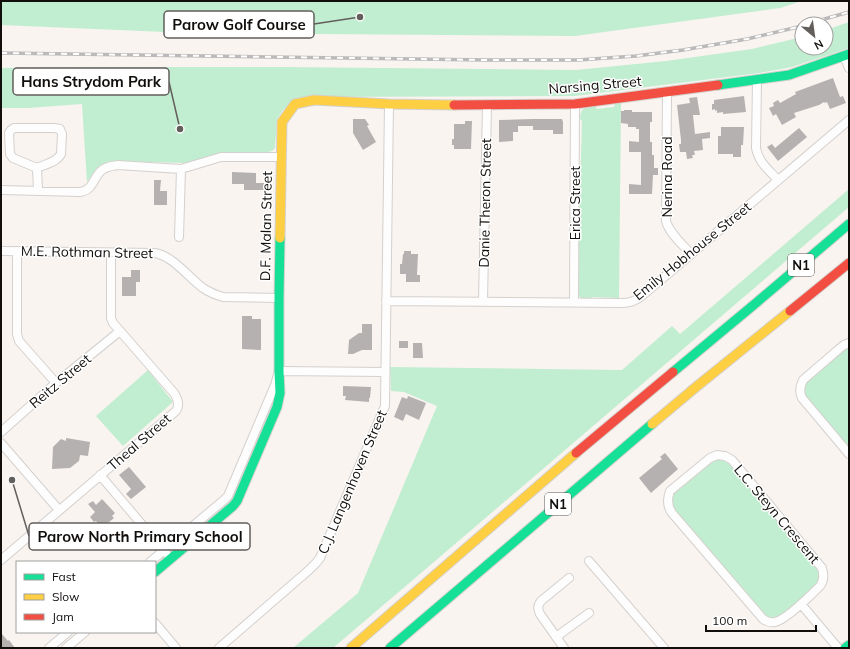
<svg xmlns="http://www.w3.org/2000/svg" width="850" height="649" viewBox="0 0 850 649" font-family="Mulish,sans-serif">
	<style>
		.green { fill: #c1edd0 }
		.building { fill: #b4b1b0 }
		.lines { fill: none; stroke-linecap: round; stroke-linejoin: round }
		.street-casing { stroke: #d4d0cd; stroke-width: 10 }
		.fast-casing { stroke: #d4d0cd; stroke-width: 11 }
		.slow-casing { stroke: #d4d0cd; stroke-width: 11 }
		.jam-casing { stroke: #d4d0cd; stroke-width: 11 }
		.street { stroke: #fefdfd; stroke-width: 8 }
		.fast { stroke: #16e098; stroke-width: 9 }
		.slow { stroke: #ffcf43; stroke-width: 9 }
		.jam { stroke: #f24e42; stroke-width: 9 }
		.rail-casing { stroke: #bbb9b9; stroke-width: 3.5 }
		.rail { stroke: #fff; stroke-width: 2; stroke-dasharray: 6; stroke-linecap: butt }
		.labels { text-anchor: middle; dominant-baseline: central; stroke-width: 3; stroke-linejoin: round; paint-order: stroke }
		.shield { fill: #fff; stroke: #585655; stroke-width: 1 }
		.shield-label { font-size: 13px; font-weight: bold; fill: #110e0c }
		.street-label { font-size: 14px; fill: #110e0c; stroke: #fff }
		.leader { fill: none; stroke: #625e5c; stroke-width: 1.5 }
		.callout-dot { fill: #625e5c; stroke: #fff; stroke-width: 1.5 }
		.callout { fill: #fff; stroke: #625e5c; stroke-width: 1.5 }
		.callout-label { font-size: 15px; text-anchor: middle; font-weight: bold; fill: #110e0c }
	</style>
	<rect width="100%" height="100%" fill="#f9f4f0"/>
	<path class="green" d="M1,1h801l-22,7 -205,28 -386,-3 -188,-8z
		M849,22v26l-57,19 -33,6 -184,23 -273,1 -8,4 -11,9 -6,9 -2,29 -3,3 -4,1h-41l-42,11 -73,-2c-14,3 -17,10 -25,21l-5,-78 -54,4h-27v-40l83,-1h198l294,3 90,-9 86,-12 50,-12v11h24v-18z
		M621,103l-2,195 -27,-1 -2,2c-6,0 -10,0 -13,-6l5,-172 -2,-2c1,-12 4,-11 15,-13l2,3 17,-2 1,-3z
		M849,189v18l-7,6 -319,273 -190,162h-40l65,-55 79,-187 -33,-14 -13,-1 -1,-24 232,3 50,-44 8,8z
		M849,347v101l-44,-52c-2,-6 -1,-10 2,-15l39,-33z
		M148,370l25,32 -50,44 -27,-30z
		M717,459l7,1 5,3 90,107 1,7 -3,9 -38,31 -3,1h-9l-93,-108c-4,-6 -3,-13 2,-19l34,-29z"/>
	<path class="building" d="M833,78l7,19 3,-1 3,7 -16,6 -3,-7 -2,1 -1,-1 -5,3 -25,8 2,4 -14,8 -6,-11 -3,2 -4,-8 5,-2 -1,-3 5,-3 2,3 16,-9 -1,-2z
		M744,96l2,16 -23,2v-2l-6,1v-3l-2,1v-2l-3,1v-6h2v-4z
		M697,97l3,18h-7l2,19 15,-2v6l-8,1 1,11 -9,1 1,4h-3l1,3 -6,1 -1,-7h-6l-1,-8h2v-4l-4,-35 13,-2 -1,-5z
		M624,110h8v2h20v10h-2v20h2v13h2v13h4v7h-5l-1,19h-23v-10l12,1v-33h-12v-11l10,1v-13h-3v-2h-8v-3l-7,-1v-12h3z
		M353,119h12l4,6 -2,1 9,16 -13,8 -10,-17z
		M533,119h29l1,3v12h-10v-4h-20v-4h-15v6h-5v9l-14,1v-22z
		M465,121h7l-1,28h-17v-4h-2v-6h2v-15h11z
		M721,127h23l-1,18h-2v12h-8v-3h-15v-18h3z
		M799,128l8,9 -29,24 -11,-14 5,-3 3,4z
		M232,172l24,1v10h8v7h-20v-6h-12z
		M154,180h7l-1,11h7v14h-13z
		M404,251h7v3h7l-1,21h3v7h-14v-8h-6v-10h2l1,-10h1z
		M131,270h9v12h-4v14h-14v-19h9z
		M242,316h10v3h9v31l-19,-1z
		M362,324h10v26h-10l-9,4h-5l1,-14 10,-7h3z
		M399,341h9v7h-9z
		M413,343h9l1,15h-10z
		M343,386l28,1 -1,11h-1v4l-24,-2 1,-4h-3z
		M408,396l18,7 -7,17 -13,-6 -3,7 -9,-4 8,-20 5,2z
		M66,438l24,4 -2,14 -8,-1 -1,6 -9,7 -18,1 1,-22 8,-8 5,2z
		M665,453l13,16 -27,24 -12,-15 23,-19 -2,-2z
		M129,467l17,20 -15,12 -5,-5 5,-5 -12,-14z
		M102,499l13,14 -3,3 2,2 -12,10 -6,-7 -2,1 -4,-5 5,-5 -7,-8 5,-3 3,4z
		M1,633l7,8 1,-1 6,8h-14z"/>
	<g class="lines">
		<defs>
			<path id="street" d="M844,56l5,12
				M757,79l-1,69c3,15 12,21 22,32
				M667,92l-1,129c3,12 17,24 25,33
				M14,128h40l6,1 2,5 -1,20c-4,8 -15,10 -24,14l-24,-10 -3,-4 -1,-21 2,-3z
				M37,168l1,22
				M1,190l79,2c14,-2 13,-15 22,-22 5,-4 10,-4 16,-5l63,4 40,-12h60
				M179,237l2,-68
				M1,251l154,2c18,3 33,24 48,35 6,4 13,7 20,9l56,1
				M17,251v83l2,7 37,42
				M386,301l237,2c8,0 14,-3 20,-8l206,-175
				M483,301l4,-196
				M574,302l1,-198
				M849,343l-5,2 -5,4 -36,31c-3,6 -4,12 -1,18l47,56
				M1,432l55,-49 64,-52
				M1,443l58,67
				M717,455l8,1 7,4 90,108c2,7 2,13 -2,18 -9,9 -34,34 -45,36 -5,1 -8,0 -12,-3l-91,-106c-5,-7 -5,-14 -2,-22l40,-33z
				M100,475l66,78
				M1,560l175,-149c4,-6 2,-12 -2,-18l-61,-70 -2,-5v-65
				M589,561l75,87
				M150,562l74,-62 4,-4 47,-111 4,-14 106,1
				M801,604l37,44
				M155,623l21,25
				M556,637l33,-24
				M49,648l19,-16
				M66,648l19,-16
				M219,648l90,-78 7,-7 4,-5 65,-152 4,-302
				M564,648l-24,-34c-2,-5 -3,-8 1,-13l28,-23"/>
			<path id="fast" d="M718,85l71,-10 60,-21
				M673,372l83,-69 93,-79
				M155,572l78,-66 4,-5 40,-94 3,-14 -1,-22v-73l1,-60
				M390,648l262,-224
				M845,648l4,-3"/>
			<path id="slow" d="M280,238l2,-116 13,-18 19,-4 75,4 65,1
				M652,424l44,-37 94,-76
				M351,648l225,-195"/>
			<path id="jam" d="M454,105l121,-1 143,-19
				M790,311l59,-48
				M576,453l97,-81"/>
		</defs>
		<use href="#street" class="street-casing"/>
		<use href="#fast" class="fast-casing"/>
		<use href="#slow" class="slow-casing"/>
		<use href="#jam" class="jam-casing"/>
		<use href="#street" class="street"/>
		<use href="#fast" class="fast"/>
		<use href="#slow" class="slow"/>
		<use href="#jam" class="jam"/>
		<defs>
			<path id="rail" d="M807,24l42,-12
				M1,53l486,7h91l58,-4 47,-6 64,-11 55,-13"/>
		</defs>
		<use href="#rail" class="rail-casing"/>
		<use href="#rail" class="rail"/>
	</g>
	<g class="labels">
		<g class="shield">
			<rect x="788" y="254" width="26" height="22" rx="3"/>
			<rect x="545" y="493" width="26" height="22" rx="3"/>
		</g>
		<g class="shield-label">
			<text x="801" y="265">N1</text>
			<text x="558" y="504">N1</text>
		</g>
		<g class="street-label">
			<text transform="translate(595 85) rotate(-5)">Narsing Street</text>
			<text transform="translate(667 177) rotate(-90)">Nerina Road</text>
			<text transform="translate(485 203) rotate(-89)">Danie Theron Street</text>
			<text transform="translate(575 203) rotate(-90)">Erica Street</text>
			<text transform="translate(266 226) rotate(-89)">D.F. Malan Street</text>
			<text transform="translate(692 251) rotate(-39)">Emily Hobhouse Street</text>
			<text transform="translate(87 252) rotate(1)">M.E. Rothman Street</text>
			<text transform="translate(60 381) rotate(-40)">Reitz Street</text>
			<text transform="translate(139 442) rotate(-41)">Theal Street</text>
			<text transform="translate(352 482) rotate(-67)">C.J. Langenhoven Street</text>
			<text transform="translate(777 514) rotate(50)">L.C. Steyn Crescent</text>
		</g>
	</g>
	<path class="leader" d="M360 17L314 24M180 129L169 82M12 480L29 536"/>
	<g class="callout-dot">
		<circle cx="360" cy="17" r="4"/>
		<circle cx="180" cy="129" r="4"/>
		<circle cx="12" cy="480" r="4"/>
	</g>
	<g class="callout">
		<rect x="164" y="11" width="150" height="27" rx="4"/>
		<rect x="13" y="68" width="156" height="27" rx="4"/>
		<rect x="29" y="523" width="221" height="27" rx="4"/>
	</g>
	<g class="callout-label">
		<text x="239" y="30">Parow Golf Course</text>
		<text x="91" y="87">Hans Strydom Park</text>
		<text x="140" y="542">Parow North Primary School</text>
	</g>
	<rect width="850" height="649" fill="none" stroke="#110e0c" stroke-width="4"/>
	<rect x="16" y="561" width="140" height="72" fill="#ffffff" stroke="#a09f9e"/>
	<rect x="24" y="574" width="20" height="6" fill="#16e098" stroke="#a09f9e"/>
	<text x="52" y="581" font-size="12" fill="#110e0c">Fast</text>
	<rect x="24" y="594" width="20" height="6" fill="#ffcf43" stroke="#a09f9e"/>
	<text x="52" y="601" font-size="12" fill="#110e0c">Slow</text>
	<rect x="24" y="614" width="20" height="6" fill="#f24e42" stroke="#a09f9e"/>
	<text x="52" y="621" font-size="12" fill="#110e0c">Jam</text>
	<g transform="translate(814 36) rotate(151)"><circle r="19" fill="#ffffff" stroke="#a09f9e"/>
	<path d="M0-3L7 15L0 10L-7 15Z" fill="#625e5c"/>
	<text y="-6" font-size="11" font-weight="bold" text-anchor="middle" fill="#110e0c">N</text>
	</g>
	<path d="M706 625v6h110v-6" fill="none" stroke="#110e0c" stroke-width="2"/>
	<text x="712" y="625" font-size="12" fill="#110e0c" stroke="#ffffff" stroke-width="3" paint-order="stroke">100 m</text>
</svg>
